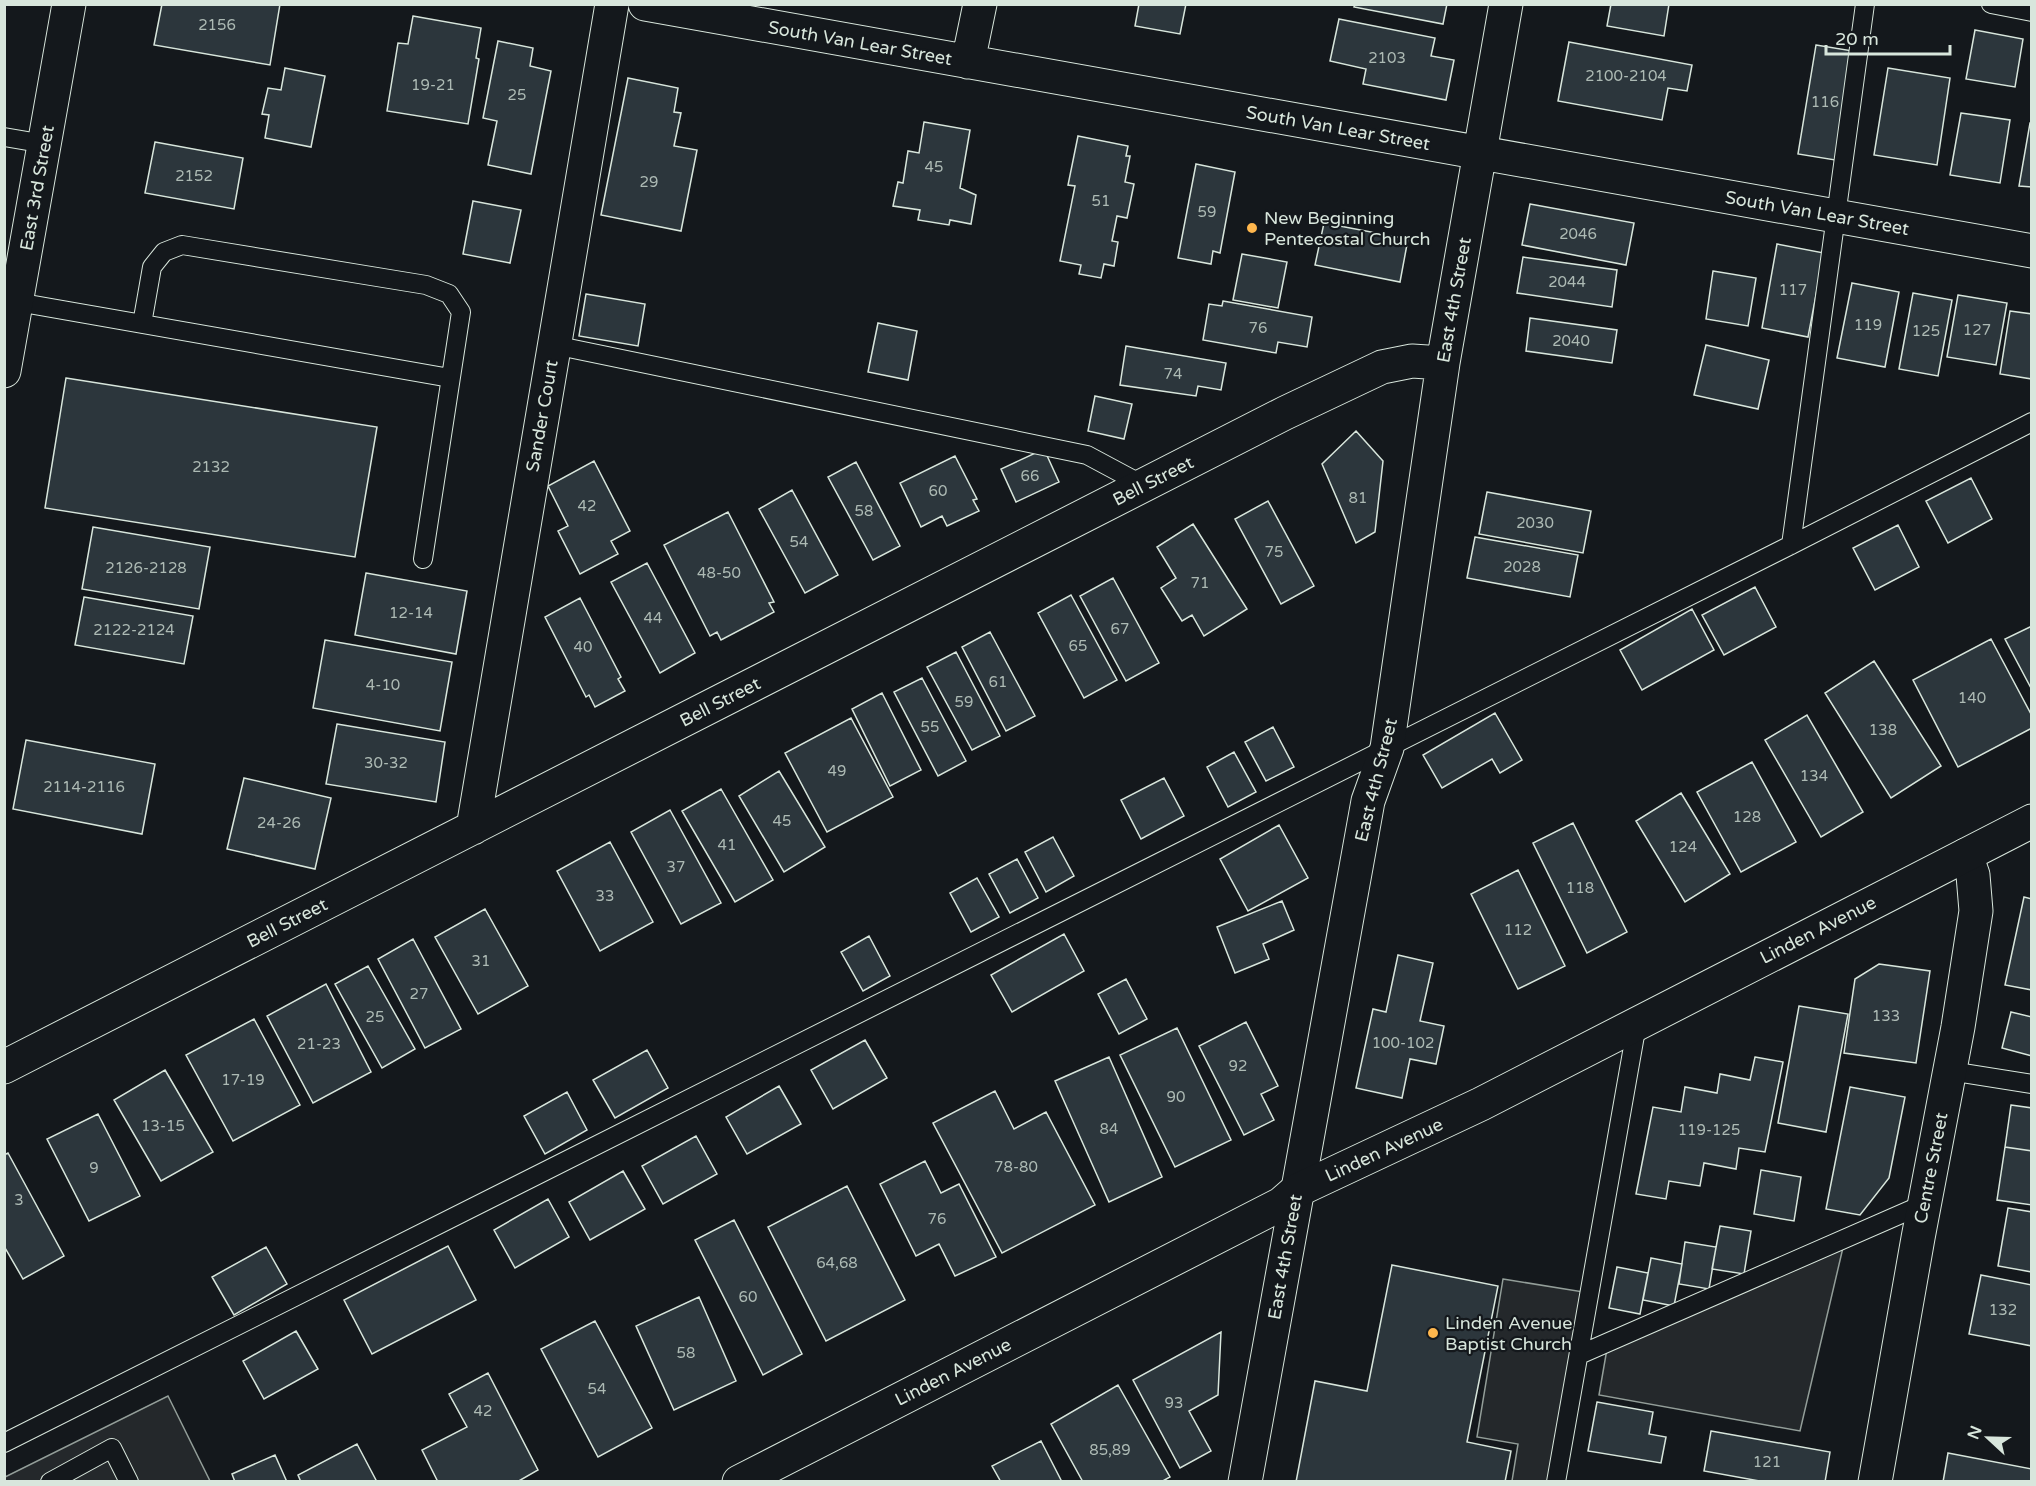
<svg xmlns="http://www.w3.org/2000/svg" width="2036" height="1486" viewBox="0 0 2036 1486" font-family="'Varela Round',sans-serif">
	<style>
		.parking { fill: #24282b; stroke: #939e99; stroke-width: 1.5 }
		.building { fill: #2c363c; stroke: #d8e6dc; stroke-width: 1.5 }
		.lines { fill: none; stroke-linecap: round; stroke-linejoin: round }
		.lane-casing { stroke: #d8e6dc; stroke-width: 20 }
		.street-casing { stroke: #d8e6dc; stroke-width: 35 }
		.secondary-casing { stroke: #d8e6dc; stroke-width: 35 }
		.primary-casing { stroke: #d8e6dc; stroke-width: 35 }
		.lane { stroke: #14181c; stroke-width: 18 }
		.street { stroke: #14181c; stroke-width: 33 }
		.secondary { stroke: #14181c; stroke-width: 33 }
		.primary { stroke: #14181c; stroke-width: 33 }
		.poi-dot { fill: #ffb74d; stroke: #14181c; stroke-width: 2 }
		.labels { text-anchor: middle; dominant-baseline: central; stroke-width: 4.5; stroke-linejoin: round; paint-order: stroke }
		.number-label { font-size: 15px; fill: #adbab4 }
		.street-label { font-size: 18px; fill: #d8e6dc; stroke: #14181c }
		.poi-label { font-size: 18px; fill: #d8e6dc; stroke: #14181c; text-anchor: start }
	</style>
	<rect width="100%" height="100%" fill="#14181c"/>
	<path class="parking" d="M1845,1239l-45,192 -201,-36 9,-52z
		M1503,1279l87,14 -34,188h-44l6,-37 -41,-7z
		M168,1396l42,85 -205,1v-5z"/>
	<path class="building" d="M162,4h118l-10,61 -116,-20z
		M1139,4h47l-6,30 -45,-8z
		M1355,4h92l-4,20 -89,-17z
		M1611,4h58l-5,32 -57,-10z
		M413,16l68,12 -5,30 3,1 -11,65 -81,-13 11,-68 10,1z
		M1339,19l96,19 -4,18 23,4 -8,40 -83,-16 3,-15 -36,-8z
		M1975,30l48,9 -8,48 -49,-8z
		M498,41l35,7 -3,18 21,5 -20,103 -43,-9 9,-44 -14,-3z
		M1569,42l123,23 -5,26 -19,-3 -6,32 -104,-19z
		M1816,45l37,6 -18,109 -37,-6z
		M285,68l40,8 -14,71 -46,-9 4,-23 -7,-1 6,-26 13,2z
		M1888,68l62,10 -13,87 -63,-10z
		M628,78l50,10 -4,24 7,1 -7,33 23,4 -16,81 -80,-16z
		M1961,113l49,7 -10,63 -50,-8z
		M924,122l46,8 -10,58 16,7 -5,29 -21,-4 -1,5 -31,-5 2,-10 -27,-4 5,-24 5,1 5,-32 11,2z
		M2030,123h2v64l-13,-1z
		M1078,136l50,10 -2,10h4l-5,26 9,2 -7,34 -10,-2 -5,25 6,1 -4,24 -10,-2 -3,14 -22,-4 2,-9 -21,-4 15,-75 -7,-1z
		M155,142l88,16 -9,51 -89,-16z
		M1196,164l39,8 -15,81 -7,-2 -2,13 -33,-6z
		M473,201l48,9 -11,53 -47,-9z
		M1530,204l104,19 -8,42 -104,-20z
		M1324,223l84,16 -8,43 -85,-17z
		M1777,244l47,9 -16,84 -46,-9z
		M1242,254l45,8 -9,46 -45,-8z
		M1523,257l94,13 -5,37 -95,-14z
		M1713,271l43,7 -8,48 -42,-7z
		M1852,283l47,9 -14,75 -48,-9z
		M1913,293l39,7 -14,76 -39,-7z
		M586,294l59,10 -7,42 -59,-10z
		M1958,295l49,8 -11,62 -49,-8z
		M1223,301l89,16 -5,30 -29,-5 -2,11 -73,-13 6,-36 13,2z
		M2010,311l22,3v65l-32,-5z
		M1530,318l87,12 -5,33 -86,-12z
		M878,323l39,8 -9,49 -40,-8z
		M1706,345l63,15 -11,49 -64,-14z
		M1126,346l100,17 -5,27 -23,-4 -2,10 -76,-11z
		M66,378l311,49 -22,130 -310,-49z
		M1095,396l37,8 -8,35 -36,-8z
		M1356,431l27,30 -8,71 -19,11 -34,-79z
		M1044,449l15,33 -43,20 -15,-33z
		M955,456l22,43 -4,1 6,11 -32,15 -5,-10 -21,11 -21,-44z
		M594,461l36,70 -19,10 7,13 -38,20 -22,-43 10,-5 -20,-40z
		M856,462l44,84 -27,14 -45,-83z
		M1971,478l21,41 -44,24 -22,-42z
		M792,490l46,85 -33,18 -46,-84z
		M1487,492l104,19 -8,42 -104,-19z
		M1268,501l46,85 -33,18 -46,-85z
		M728,512l46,90 -5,1 5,9 -53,28 -4,-8 -7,4 -46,-91z
		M1193,524l54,85 -43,27 -12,-21 -10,6 -21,-33 15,-10 -19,-31z
		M1898,525l21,42 -44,23 -22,-42z
		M93,527l117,20 -11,62 -117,-20z
		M1475,537l103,18 -8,42 -103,-19z
		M647,563l48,90 -35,20 -49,-91z
		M366,573l101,18 -11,63 -101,-19z
		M1113,578l46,85 -33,18 -46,-85z
		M1755,587l21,40 -52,28 -22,-40z
		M1071,595l46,85 -33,18 -46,-85z
		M84,597l109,19 -9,48 -109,-19z
		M580,598l41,79 -3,2 7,12 -30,16 -6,-12 -3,2 -41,-80z
		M1692,609l22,41 -72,40 -22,-40z
		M2032,626v64l-27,-51z
		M990,632l45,84 -29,15 -44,-84z
		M1991,639l41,77v12l-74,39 -45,-87z
		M325,640l127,22 -12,69 -127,-23z
		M956,652l44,84 -28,14 -45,-83z
		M1874,661l67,105 -50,32 -66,-105z
		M922,678l44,83 -28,15 -44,-84z
		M882,693l39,77 -31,16 -38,-77z
		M1495,713l27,47 -22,13 -8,-14 -50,29 -19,-33z
		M1807,715l56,97 -42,25 -56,-97z
		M851,718l42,79 -66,35 -42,-79z
		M337,724l108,18 -9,60 -110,-18z
		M1273,727l21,40 -28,14 -21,-39z
		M26,740l129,24 -13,70 -129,-25z
		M1234,752l22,40 -28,15 -21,-40z
		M1752,762l44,80 -55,30 -44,-80z
		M779,771l46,76 -41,25 -45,-76z
		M244,778l87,20 -16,71 -88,-20z
		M1164,778l20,38 -43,23 -20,-39z
		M721,789l52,91 -38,22 -53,-91z
		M1681,793l49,81 -45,28 -49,-81z
		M670,810l51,93 -40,21 -50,-92z
		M1573,823l54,109 -40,21 -54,-110z
		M1279,825l29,53 -60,33 -28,-52z
		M1053,837l21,39 -28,16 -21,-40z
		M610,842l43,80 -53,29 -43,-80z
		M1017,859l21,39 -28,15 -21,-39z
		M1518,870l47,96 -47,23 -47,-95z
		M977,878l22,39 -28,15 -21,-39z
		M2024,897l8,2v91l-27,-5z
		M1282,901l12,29 -31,14 6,15 -34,14 -18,-46z
		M485,909l43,77 -50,28 -43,-77z
		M1064,934l20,37 -72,41 -21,-37z
		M869,936l21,40 -27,15 -22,-39z
		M413,939l48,90 -36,19 -47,-89z
		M1398,955l35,8 -13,58 24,5 -8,38 -26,-5 -8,39 -46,-10 17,-79 13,3z
		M1879,964l51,7 -14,92 -72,-10 11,-74z
		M368,966l47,83 -33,19 -47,-84z
		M1126,979l21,40 -28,15 -21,-40z
		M326,984l45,88 -58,31 -46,-87z
		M1799,1006l49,8 -22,118 -48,-9z
		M2011,1012l21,5v39l-30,-8z
		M254,1019l46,86 -67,36 -47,-86z
		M1246,1022l32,64 -17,8 13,26 -30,15 -45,-89z
		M1177,1028l54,112 -56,27 -55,-112z
		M865,1040l22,38 -54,31 -22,-39z
		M647,1050l21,38 -53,30 -22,-38z
		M1109,1057l53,120 -53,25 -54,-121z
		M1755,1057l28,5 -18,90 -26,-4 -3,21 -32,-6 -4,23 -31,-5 -3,18 -30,-5 17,-87 28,5 4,-25 32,6 3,-19 30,6z
		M165,1070l48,82 -52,29 -47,-81z
		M779,1086l22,38 -54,30 -21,-37z
		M1850,1087l55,10 -16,81 -29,37 -34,-6z
		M995,1091l19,38 32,-17 49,93 -93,48 -69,-130z
		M567,1092l20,38 -42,24 -21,-38z
		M2011,1105l21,3v43l-27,-4z
		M98,1114l42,82 -51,25 -42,-82z
		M696,1136l21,38 -54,30 -21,-38z
		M2005,1147l27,4v54l-35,-5z
		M8,1153l56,103 -41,23 -19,-33v-91z
		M925,1161l16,32 18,-9 37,73 -41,19 -16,-32 -23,12 -36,-72z
		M1761,1170l40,7 -7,44 -40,-7z
		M623,1171l22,38 -55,31 -21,-38z
		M847,1186l58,114 -79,41 -58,-114z
		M548,1199l21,38 -54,31 -21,-38z
		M2008,1208l24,4v60l-34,-6z
		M734,1220l68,134 -39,21 -68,-135z
		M1720,1226l31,5 -7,43 -32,-5z
		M1685,1242l31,5 -7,42 -30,-5z
		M448,1246l28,54 -104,54 -28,-54z
		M266,1247l21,37 -53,31 -22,-38z
		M1651,1258l31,6 -8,42 -31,-6z
		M1392,1265l106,21 -31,156 44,9 -6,31h-209l19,-101 52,10z
		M1617,1267l31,6 -8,41 -31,-6z
		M1981,1275l51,10v61l-63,-12z
		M699,1297l37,84 -62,29 -38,-84z
		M595,1321l57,107 -54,29 -57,-108z
		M296,1331l22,38 -54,30 -21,-38z
		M1221,1332l-3,63 -29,16 22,40 -31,17 -47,-88z
		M488,1373l50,97 -21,12h-79l-16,-32 45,-23 -18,-33z
		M1118,1385l52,92 -9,5h-78l-32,-58z
		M1597,1402l56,10 -4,22 17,3 -5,26 -73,-12z
		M1711,1431l119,21 -5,30h-60l-61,-11z
		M1041,1441l21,41h-61l-9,-16z
		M357,1444l20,38h-76l-3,-7z
		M1948,1453l84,16v13h-89z
		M275,1455l12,27h-52l-3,-8z"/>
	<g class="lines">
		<defs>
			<path id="lane" d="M1991,4l41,8
				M4,137l41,7
				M17,302l433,76
				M142,324l10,-57 12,-15 18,-7 244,40 23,9 12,18 -38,247
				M554,345l533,110 56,30
				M1791,545l74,-541
				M1950,1071l82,13
				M1579,1355l345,-151
				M4,1443l1787,-898 241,-123
				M50,1482l62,-34 17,34
				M1556,1482l81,-458"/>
			<path id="street" d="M645,4l1387,247
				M968,62l12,-58
				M473,828l139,-824
				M4,1067l1281,-654 97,-46 30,-6 31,2
				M1245,1482l123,-681 19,-53 56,-385 63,-359
				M1875,1482l43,-244 40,-211 18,-116 -3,-36 -7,-20"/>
			<path id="secondary" d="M739,1482l542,-278 15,-13 185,-87 551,-283"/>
			<path id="primary" d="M4,371l65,-367"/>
		</defs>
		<use href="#lane" class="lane-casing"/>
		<use href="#street" class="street-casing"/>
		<use href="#secondary" class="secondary-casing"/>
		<use href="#primary" class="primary-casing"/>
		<use href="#lane" class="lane"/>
		<use href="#street" class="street"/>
		<use href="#secondary" class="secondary"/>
		<use href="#primary" class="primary"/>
	</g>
	<g class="poi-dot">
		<circle cx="1252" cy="228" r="6"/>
		<circle cx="1433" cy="1333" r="6"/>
	</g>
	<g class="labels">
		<g class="number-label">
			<text x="217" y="25">2156</text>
			<text x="1387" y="58">2103</text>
			<text x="1626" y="76">2100-2104</text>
			<text x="433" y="85">19-21</text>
			<text x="517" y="95">25</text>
			<text x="1825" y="102">116</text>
			<text x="934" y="167">45</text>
			<text x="194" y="176">2152</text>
			<text x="649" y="182">29</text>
			<text x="1101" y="201">51</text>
			<text x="1207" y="212">59</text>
			<text x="1578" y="234">2046</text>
			<text x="1567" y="282">2044</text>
			<text x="1793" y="290">117</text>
			<text x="1868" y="325">119</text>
			<text x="1258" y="328">76</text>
			<text x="1977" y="330">127</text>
			<text x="1926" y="331">125</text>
			<text x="1571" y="341">2040</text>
			<text x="1173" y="374">74</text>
			<text x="211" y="467">2132</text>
			<text x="1030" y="476">66</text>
			<text x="938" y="491">60</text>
			<text x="1358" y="498">81</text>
			<text x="587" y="506">42</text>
			<text x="864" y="511">58</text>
			<text x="1535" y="523">2030</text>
			<text x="799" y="542">54</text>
			<text x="1274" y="552">75</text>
			<text x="1522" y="567">2028</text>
			<text x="146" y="568">2126-2128</text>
			<text x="719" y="573">48-50</text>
			<text x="1200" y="583">71</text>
			<text x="411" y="613">12-14</text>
			<text x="653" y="618">44</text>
			<text x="1120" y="629">67</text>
			<text x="134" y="630">2122-2124</text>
			<text x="1078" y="646">65</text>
			<text x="583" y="647">40</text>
			<text x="998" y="682">61</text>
			<text x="383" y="685">4-10</text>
			<text x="1972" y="698">140</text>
			<text x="964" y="702">59</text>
			<text x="930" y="727">55</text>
			<text x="1883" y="730">138</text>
			<text x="386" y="763">30-32</text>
			<text x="837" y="771">49</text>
			<text x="1814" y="776">134</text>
			<text x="84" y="787">2114-2116</text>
			<text x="1747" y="817">128</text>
			<text x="782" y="821">45</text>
			<text x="279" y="823">24-26</text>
			<text x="727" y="845">41</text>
			<text x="1683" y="847">124</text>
			<text x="676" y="867">37</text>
			<text x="1580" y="888">118</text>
			<text x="605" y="896">33</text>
			<text x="1518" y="930">112</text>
			<text x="481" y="961">31</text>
			<text x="419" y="994">27</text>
			<text x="1886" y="1016">133</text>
			<text x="375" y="1017">25</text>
			<text x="1403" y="1043">100-102</text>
			<text x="319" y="1044">21-23</text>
			<text x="1238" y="1066">92</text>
			<text x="243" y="1080">17-19</text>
			<text x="1176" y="1097">90</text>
			<text x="163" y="1126">13-15</text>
			<text x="1109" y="1129">84</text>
			<text x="1709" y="1130">119-125</text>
			<text x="1016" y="1167">78-80</text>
			<text x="94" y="1168">9</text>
			<text x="19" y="1200">3</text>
			<text x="937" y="1219">76</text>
			<text x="837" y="1263">64,68</text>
			<text x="748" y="1297">60</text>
			<text x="2003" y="1310">132</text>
			<text x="686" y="1353">58</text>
			<text x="597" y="1389">54</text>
			<text x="1174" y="1403">93</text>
			<text x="483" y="1411">42</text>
			<text x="1110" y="1450">85,89</text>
			<text x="1767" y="1462">121</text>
		</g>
		<g class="street-label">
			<text transform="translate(860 43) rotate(10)">South Van Lear Street</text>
			<text transform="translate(1338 128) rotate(10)">South Van Lear Street</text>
			<text transform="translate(37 188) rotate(-80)">East 3rd Street</text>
			<text transform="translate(1817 213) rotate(10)">South Van Lear Street</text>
			<text transform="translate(1454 300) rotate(-80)">East 4th Street</text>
			<text transform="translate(542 416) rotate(-80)">Sander Court</text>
			<text transform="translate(1153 481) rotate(-27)">Bell Street</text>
			<text transform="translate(720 702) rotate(-27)">Bell Street</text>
			<text transform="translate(1376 780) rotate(-76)">East 4th Street</text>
			<text transform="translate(287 923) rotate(-27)">Bell Street</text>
			<text transform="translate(1818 930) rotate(-27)">Linden Avenue</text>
			<text transform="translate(1384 1150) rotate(-25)">Linden Avenue</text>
			<text transform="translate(1931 1168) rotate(-79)">Centre Street</text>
			<text transform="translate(1285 1257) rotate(-80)">East 4th Street</text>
			<text transform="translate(953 1372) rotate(-27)">Linden Avenue</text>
		</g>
		<g class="poi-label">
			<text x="1264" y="218">New Beginning<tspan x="1264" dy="21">Pentecostal Church</tspan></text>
			<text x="1445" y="1323">Linden Avenue<tspan x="1445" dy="21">Baptist Church</tspan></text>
		</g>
	</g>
	<rect width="2036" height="1486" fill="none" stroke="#d8e6dc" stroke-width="12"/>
	<g transform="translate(1988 1438) rotate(292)" stroke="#14181c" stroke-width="4.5" paint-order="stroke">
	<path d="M0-4.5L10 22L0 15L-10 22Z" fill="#d8e6dc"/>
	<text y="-9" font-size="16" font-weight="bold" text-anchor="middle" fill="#d8e6dc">N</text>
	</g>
	<path d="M1826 45v9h124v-9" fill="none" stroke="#d8e6dc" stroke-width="3"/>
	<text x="1835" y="45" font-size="18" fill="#d8e6dc" stroke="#14181c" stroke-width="4.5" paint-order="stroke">20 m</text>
</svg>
